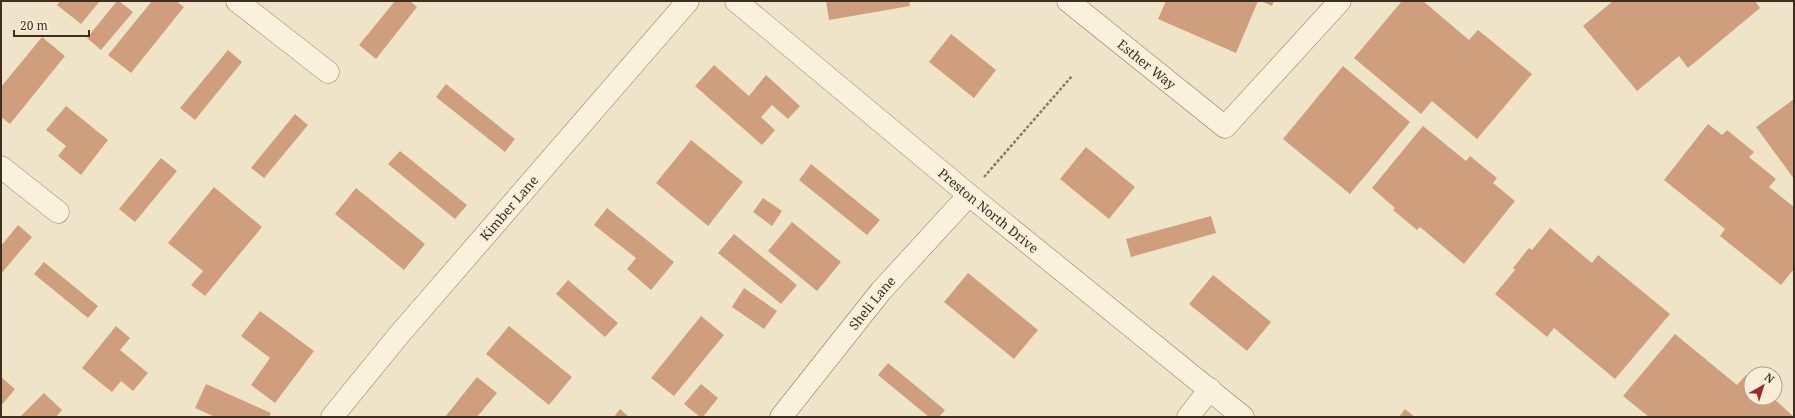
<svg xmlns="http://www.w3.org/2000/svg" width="1795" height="418" viewBox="0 0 1795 418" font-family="'Noto Serif',serif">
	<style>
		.building { fill: #cf9f7d }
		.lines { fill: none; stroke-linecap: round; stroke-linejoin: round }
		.minor-casing { stroke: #8d765c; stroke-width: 23 }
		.path { stroke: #8d765c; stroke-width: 2.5; stroke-dasharray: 3 2; stroke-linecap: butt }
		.minor { stroke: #faf1dc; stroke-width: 22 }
		.labels { text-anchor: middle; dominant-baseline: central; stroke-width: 3; stroke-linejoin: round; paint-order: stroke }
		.street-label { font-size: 13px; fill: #3d2e20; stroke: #f7eed8 }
	</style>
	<rect width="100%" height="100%" fill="#f0e4c8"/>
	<path class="building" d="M60,1h40l-19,23 -24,-19z
		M117,1h2l14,11 -32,38 -14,-12z
		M152,1h24l8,6 -53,66 -23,-18z
		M395,1h15l7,6 -41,52 -17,-14z
		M826,1h83l1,5 -81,14z
		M1166,1h92l-22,52 -78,-34z
		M1261,1h13l-2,5z
		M1402,1h21l46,39 9,-10 54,44 -55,65 -45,-38 -11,13 -67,-56z
		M1613,1h142l5,7 -72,60 -9,-12 -42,35 -54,-65z
		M951,34l45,36 -22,28 -45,-36z
		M42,37l23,19 -55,68 -9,-7v-30z
		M228,50l14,12 -47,58 -15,-12z
		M714,65l35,31 17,-21 34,31 -12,13 -16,-14 -11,12 14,13 -13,15 -67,-59z
		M1343,66l67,56 -60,72 -67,-55z
		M446,84l69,55 -10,13 -69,-55z
		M1794,99v80l-38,-52z
		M66,106l42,34 -27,35 -23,-19 8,-10 -20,-16z
		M295,114l13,11 -44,53 -13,-10z
		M1708,124l14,11 5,-5 27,22 -5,5 27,22 -7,8 25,20v62l-13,16 -61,-49 5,-7 -61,-49z
		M1423,126l43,35 4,-5 27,22 -4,5 22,18 -51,63 -44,-37 -3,3 -24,-20 2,-2 -23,-20z
		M691,140l52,42 -35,44 -52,-43z
		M1086,147l49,40 -26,32 -49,-40z
		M400,151l67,54 -12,14 -67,-55z
		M161,158l16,13 -42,51 -16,-13z
		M811,164l69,56 -13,15 -68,-55z
		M214,187l48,40 -57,69 -14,-11 12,-14 -35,-28z
		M356,188l69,56 -21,26 -69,-56z
		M763,198l19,13 -10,15 -19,-14z
		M607,208l67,54 -23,28 -24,-21 9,-11 -42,-33z
		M1211,216l5,17 -85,24 -5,-18z
		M792,222l49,40 -24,29 -49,-40z
		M18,225l14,12 -31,37v-28z
		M1550,228l42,35 6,-8 72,59 -55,65 -61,-51 -7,9 -52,-43 20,-24 -2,-2 16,-20 3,2z
		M734,234l63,51 -16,19 -63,-51z
		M44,262l54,44 -10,12 -54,-44z
		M968,273l70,57 -24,29 -70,-57z
		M1213,275l58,47 -24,29 -58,-47z
		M568,280l50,43 -13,14 -49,-43z
		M744,288l33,23 -13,18 -32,-22z
		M260,311l54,40 -39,52 -24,-18 19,-27 -29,-22z
		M701,316l23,19 -50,61 -23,-18z
		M116,326l14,12 -10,12 28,23 -15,18 -12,-10 -9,11 -30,-24z
		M509,326l63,51 -23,28 -63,-51z
		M1675,334l62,51 9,-10 5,5v18h22l21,19h-145l-26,-21z
		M888,363l57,47 -6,7h-10l-51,-42z
		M1,377l14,12 -14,17z
		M477,377l20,16 -20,24h-32z
		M206,384l65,29 -2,4h-54l-20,-9z
		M701,384l17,14 -15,19h-3l-16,-13z
		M44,393l18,17 -6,7h-36z
		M620,409l9,8h-15z
		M1405,409l10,8h-16z"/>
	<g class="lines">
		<defs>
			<g id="minor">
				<path d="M237,1l91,71"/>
				<path id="s1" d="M736,1l233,194 274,222"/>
				<path id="s2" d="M1068,1l157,126 115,-126"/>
				<path d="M1,167l57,45"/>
				<path id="s3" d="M332,417l66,-81 290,-335"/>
				<path id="s4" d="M781,417l100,-126 88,-96"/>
				<path d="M1188,417l22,-28"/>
			</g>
		</defs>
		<use href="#minor" class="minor-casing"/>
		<path class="path" d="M984,177l88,-101"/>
		<use href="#minor" class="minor"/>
	</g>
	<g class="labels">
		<g class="street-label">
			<text stroke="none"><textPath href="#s2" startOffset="101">Esther Way</textPath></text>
			<text stroke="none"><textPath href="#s3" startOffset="274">Kimber Lane</textPath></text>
			<text stroke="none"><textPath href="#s1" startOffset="328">Preston North Drive</textPath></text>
			<text stroke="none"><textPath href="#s4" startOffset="146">Sheli Lane</textPath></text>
		</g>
	</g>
	<rect width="1795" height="418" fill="none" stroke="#3d2e20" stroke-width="4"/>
	<g transform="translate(1763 386) rotate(39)"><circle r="19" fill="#f7eed8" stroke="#ada18e"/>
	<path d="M0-3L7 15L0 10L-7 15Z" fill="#9e2a2b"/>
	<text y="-6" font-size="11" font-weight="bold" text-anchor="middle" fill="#3d2e20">N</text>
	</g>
	<path d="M14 30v6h75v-6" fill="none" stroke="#3d2e20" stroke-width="2"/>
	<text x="20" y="30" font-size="12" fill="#3d2e20" stroke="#f7eed8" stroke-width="3" paint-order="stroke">20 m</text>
</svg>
